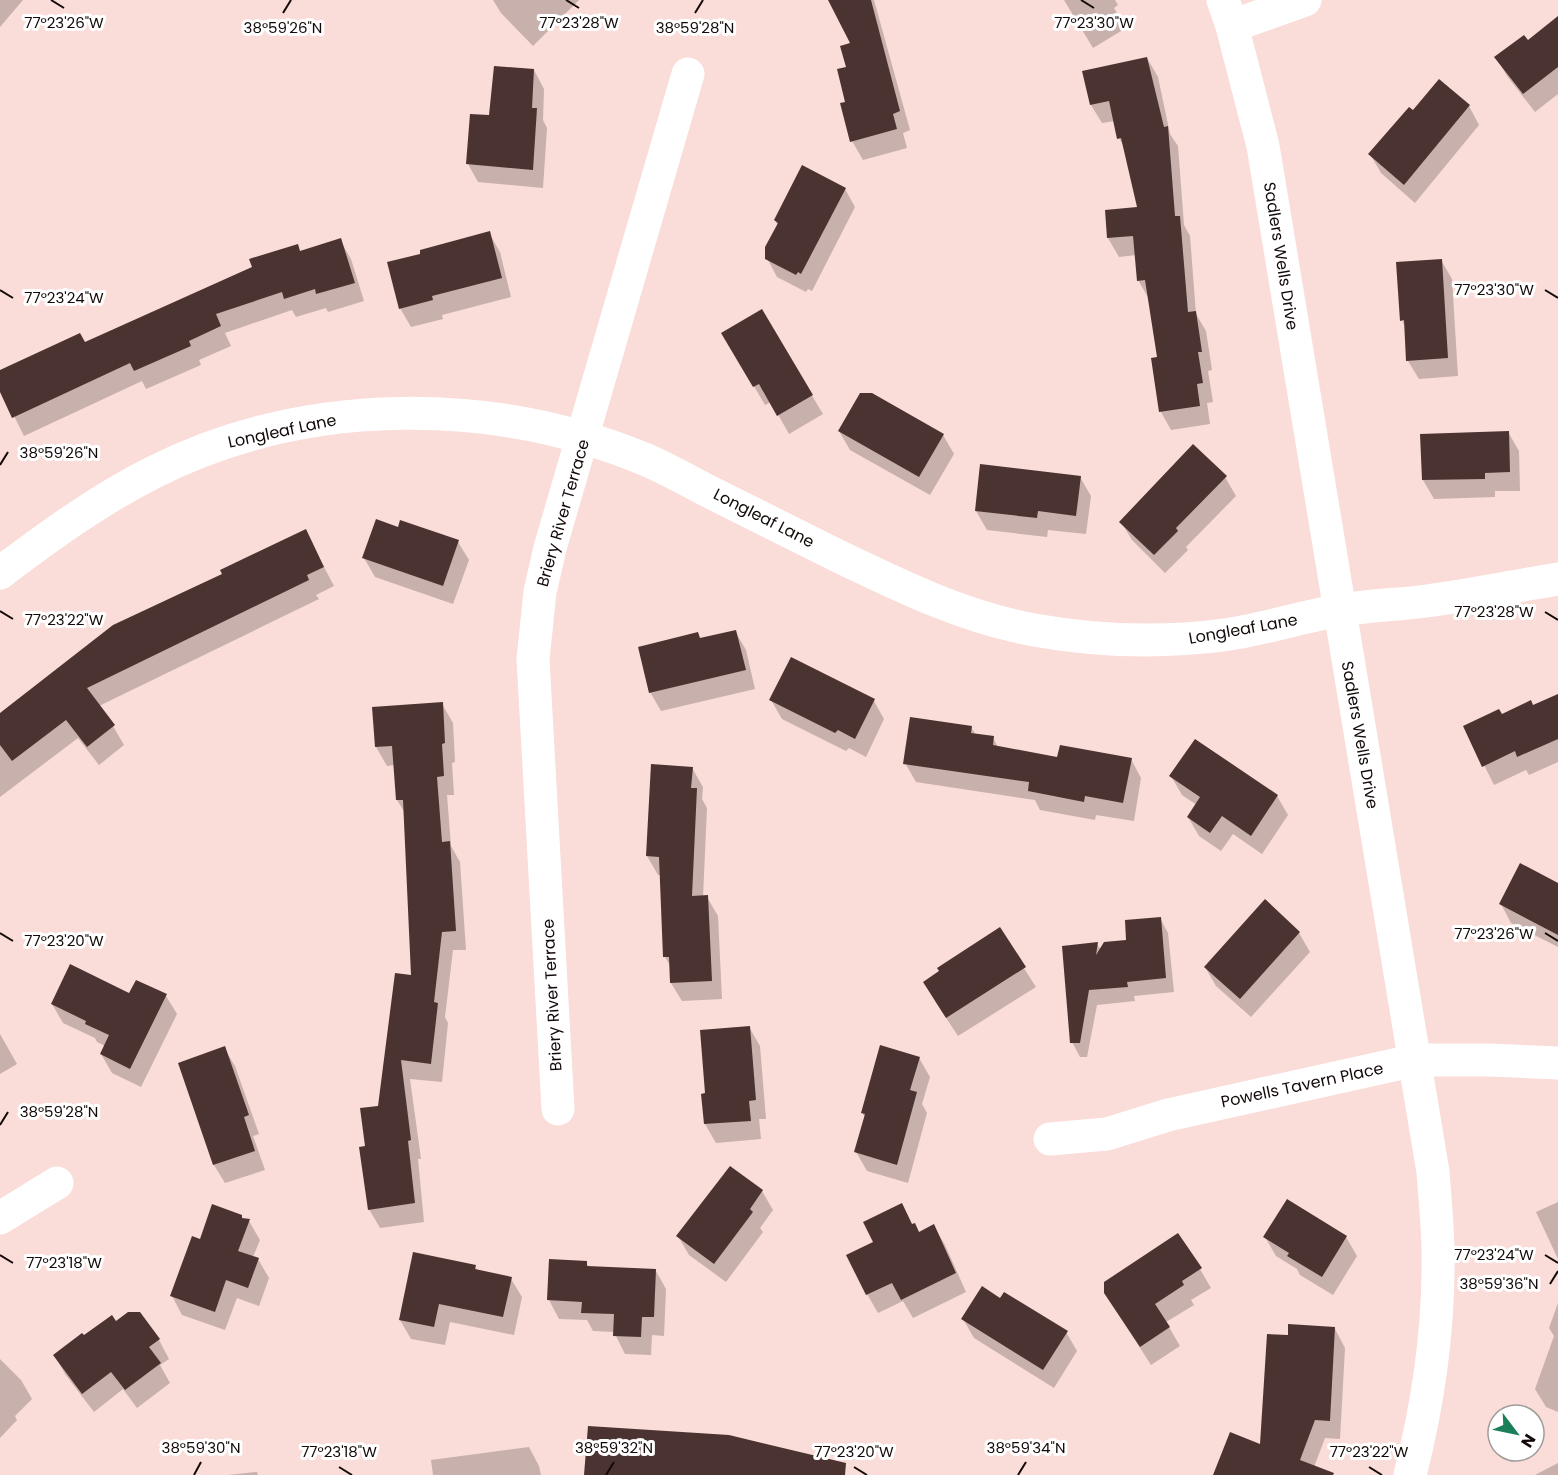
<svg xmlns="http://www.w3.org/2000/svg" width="1558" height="1475" viewBox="0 0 1558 1475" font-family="Poppins,sans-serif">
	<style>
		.shadow { fill: #0003 }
		.building { fill: #4b3331 }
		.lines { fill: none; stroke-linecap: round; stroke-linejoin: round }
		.minor { stroke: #fff; stroke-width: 33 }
		.ticks { fill: none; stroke: #120908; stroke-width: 2 }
		.labels { text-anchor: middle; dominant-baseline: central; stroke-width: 6; stroke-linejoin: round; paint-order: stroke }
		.street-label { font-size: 16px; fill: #120908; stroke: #fff }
		.ticks-label { font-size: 15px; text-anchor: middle; fill: #120908; stroke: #fff; stroke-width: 6; stroke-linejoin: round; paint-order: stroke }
	</style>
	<rect width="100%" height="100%" fill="#fadcd8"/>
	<path class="shadow" d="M0,0h23l-23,27z
		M493,0h86l-46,46 -32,-33z
		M829,0h45l36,130 -7,3 4,15 -44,12 -11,-19 -5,-38 1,-35 5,-24z
		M1064,0h51l3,5 -4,3 12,20 -33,20z
		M1558,25v69l-23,18 -28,-36 -11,-19z
		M1147,58l11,19 12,57 8,12 6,79 6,11 6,78 10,17 6,39 -4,1 5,31 -6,1 3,21 -39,6 -10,-18 -2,-54 -10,-59 -11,-19 -2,-25 -17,2 -11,-19 31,-30 -13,-58 -7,-12 -4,-17 -13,2 -11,-18z
		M534,70l10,19 -1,31 4,8 -4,60 -65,-6 -10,-18 23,-48z
		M1469,106l10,19 -64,78 -34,-30 -11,-19 43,-42z
		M845,189l10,18 -43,84 -4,-2 -2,3 -29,-15 -10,-19 11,-32 -3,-6z
		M489,233l11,19 11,45 -69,18 1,4 -32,8 -11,-19z
		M340,240l11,19 13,42 -36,11 -2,-4 -30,9 -4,-7 -67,23 6,13 -32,14 2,5 -55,24 -4,-8 -118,55 -24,-48v-16l85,-28 168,-76 44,-22 4,7z
		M1441,260l11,19 6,97 -39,3 -11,-18 -3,-34 -3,-7z
		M761,311l62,103 -34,20 -18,-32 -6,3 -42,-71z
		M839,431l104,4 11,19 -24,41 -80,-45z
		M1508,432l11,19 1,40h-25v6l-61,2 -11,-19z
		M1080,477l11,19 -5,38 -38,-4 -1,7 -60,-7 -11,-19z
		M1225,477l11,19 -50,51 2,3 -23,23 -33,-33 -11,-18z
		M399,529l59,13 11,18 -16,44 -78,-27 -11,-19z
		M305,531l29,55 -18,9 3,4 -220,107 14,20 11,19 -25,20 -21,-27 -78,59v-83l224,-139z
		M735,631l11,19 9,39 -94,22 -11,-19 51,-53z
		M1558,696v66l-29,13 -3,-5 -32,15 -29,-58 68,-20z
		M771,700l103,1 10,18 -18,38 -17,-9 -3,3 -64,-32z
		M442,704l11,19 2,39 -3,1 2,32h-7l4,51 9,16 6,88h-13l-8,67 3,6 -6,59 -32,-3 11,80h-3l6,63 -44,6 -11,-19 -2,-62 12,-40 33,-131 -7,-163 -8,-13 -2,-35 -8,1 -11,-19z
		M971,727l5,8 17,3 5,9 61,12h72l10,19 -7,43 -38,-6 -1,5 -55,-10 -5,-10 -119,-18 -11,-19z
		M1195,741l82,55 11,19 -26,39 -29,-20 -12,17 -22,-15 -11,-19 9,-12 -15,-10 -11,-19z
		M692,768l11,19 -1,12 5,9 -4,89h4l11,19 4,83 -40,2 -11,-18v-16l-6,-10 -4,-82h-3l-11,-19z
		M1558,885v62l-47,-24 -10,-19z
		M1265,902l34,31 11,19 -59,65 -35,-31 -11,-19z
		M1160,918l8,15 6,59 -40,4 1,5 -38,4 -10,52h-7l-8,-15 25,-98 4,6 27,-9z
		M999,929l37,58 -78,49 -23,-35z
		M130,994l36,2 11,18 -36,73 -29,-14 -11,-19 4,-8 -8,-4 -2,-4 -32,-15 -11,-19z
		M749,1027l11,19 6,73h-7l2,20 -45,4 -11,-19 -2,-29h4z
		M0,1034l17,30 -17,10z
		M224,1048l11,18 24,68 -6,2 12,34 -40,13 -11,-18z
		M919,1058l11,19 -8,27 5,9 -19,70 -41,-12 -11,-19 10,-34 -4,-5z
		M762,1191l11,19 -13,18 3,4 -37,50 -37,-27 -11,-19z
		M1558,1202v57l-22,-47z
		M243,1220l6,1 11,19 -7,17 5,2 11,19 -10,28 -22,-8 -12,32 -43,-15 -10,-19 29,-55z
		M912,1225l7,9 15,-8 11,19 21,47 -53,26 -10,-17 -25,12 -11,-19z
		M1265,1237h81l11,19 -24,39 -33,-20 -3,-6 -21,-13z
		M586,1263l3,4 67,4 10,18 -2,47 -12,-1 -1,20 -26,-1 -11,-22 -21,-1 -6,-11 -28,-1 -10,-19z
		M475,1266l3,6 33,7 11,18 -8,38 -64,-13 -5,23 -34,-6 -11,-19z
		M1200,1269l11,19 -20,12 3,5 -28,17 14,24 -29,19 -46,-72z
		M1001,1300l65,32 11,19 -23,37 -80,-50 -11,-19z
		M1558,1303v109l-12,-5 -11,-18 19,-53 -5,-8z
		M139,1314l20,26 10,19 -9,6 10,18 -33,25 -14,-19 -29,23 -29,-38 -10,-18 29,-19z
		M1335,1329l10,19 -5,91 -15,-1 -14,37h-92l42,-29 28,-109z
		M0,1359l21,21 11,19 -17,17 2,4 -17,18z
		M529,1447l10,19 2,9h-108l-2,-15z
		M1558,1463v12h-23z
		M257,1472l1,3h-30z"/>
	<path class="building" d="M828,0h43l29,111 -7,3 4,15 -47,13 -10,-39 5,-1 -8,-33 9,-2 -6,-21 10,-3z
		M1558,16v51l-35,27 -29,-37 30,-22 4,5z
		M1147,57l17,70 4,-1 7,90h5l8,96 8,-1 6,41h-4l5,31 -6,1 3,22 -41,6 -8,-54 6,-1 -12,-77 -8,1 -4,-45 -26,2 -2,-28 32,-3 -16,-69 -4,1 -8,-38 -19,4 -8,-34z
		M494,66l40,3 -2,39h5l-4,62 -67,-6 4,-50 19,1z
		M1439,79l31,26 -66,80 -36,-31 41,-47 4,3z
		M802,165l44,23 -45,86 -3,-2 -2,3 -31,-16v-12l13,-24 -4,-3z
		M490,231l12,47 -70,18 1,4 -34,9 -12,-47 33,-8v-4z
		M341,238l14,45 -39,11 -1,-5 -31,10 -2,-7 -66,22 5,12 -32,15 2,5 -57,25 -4,-8 -118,55 -12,-26v-22l80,-37 5,9 167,-75 -3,-8 49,-15 2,7z
		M1442,259l6,99 -42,3 -2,-41 -4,1 -4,-59z
		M762,309l51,86 -36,21 -18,-32 -6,3 -32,-54z
		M860,393h12l72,41 -25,43 -81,-46z
		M1509,431l1,41 -25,1v6l-63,1 -2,-46z
		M1193,444l34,32 -51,52 2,3 -24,24 -35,-33z
		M980,464l101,12 -5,40 -38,-5 -1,7 -62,-7z
		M376,519l22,8 2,-7 59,20 -16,46 -81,-28z
		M306,529l18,38 -17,8 2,5 -222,108 28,37 -28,22 -21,-27 -54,41 -12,-16v-32l113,-88 109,-51 -2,-4z
		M736,630l10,40 -97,23 -11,-46 60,-15 2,6z
		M791,657l84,42 -20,40 -17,-9 -3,3 -66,-33z
		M1558,694v45l-41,18 -2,-6 -33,16 -19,-41 36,-17 3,5 29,-14 2,5z
		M443,702l2,41 -3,1 2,32 -7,1 5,65 8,-1 6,90 -14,1 -8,70 4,1 -7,61 -30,-4 10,80 -3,1 7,62 -47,7 -9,-63 6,-1 -5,-38 18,-2 17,-133 16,2 -8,-175h-7l-4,-54 -17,1 -3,-40z
		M910,717l62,9 -1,7 23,3 -1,9 64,12 3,-12 72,13 -9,45 -38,-7 -1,6 -56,-11 1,-9 -126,-18z
		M1195,739l83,56 -27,41 -29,-20 -12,17 -23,-16 13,-20 -31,-21z
		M651,764l42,3 -2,21h6l-5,108 16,-1 4,86 -42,2 -1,-26h-6l-4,-100 -13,-1z
		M1520,863l38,20v52l-59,-31z
		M1265,899l35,33 -60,67 -36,-32z
		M1161,917l5,61 -39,4 1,5 -39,3 -9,53h-10l-8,-97 36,-4 -2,13 8,-13 22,-2 -1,-20z
		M1000,927l26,40 -80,51 -23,-36 16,-11 -2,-3z
		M70,964l59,29 7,-13 31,14 -37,75 -30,-15 9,-19 -24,-11 1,-3 -35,-17z
		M750,1026l6,74 -7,1 2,20 -47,3 -3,-30 4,-1 -5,-63z
		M880,1045l40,12 -10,33 7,2 -20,73 -43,-13 11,-38 -4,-1z
		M225,1046l24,69 -5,2 11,34 -42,14 -35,-102z
		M730,1166l33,24 -13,19 3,3 -39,52 -38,-28z
		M1287,1199l60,37 -25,41 -35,-21 2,-3 -26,-16z
		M902,1203l10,21 3,-1 4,9 15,-8 22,49 -55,27 -9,-17 -26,12 -20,-40 27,-13 -10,-20z
		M212,1204l30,11v3l8,1 -12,32 21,7 -11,30 -22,-8 -11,32 -45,-16 22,-60 8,3z
		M1178,1233l24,35 -20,13 2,4 -29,19 15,23 -30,20 -36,-54v-11z
		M413,1252l63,13 -1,4 37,8 -9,40 -64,-13 -5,23 -35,-7z
		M549,1259l38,2v5l69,3 -2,48h-12l-1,20 -28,-1 1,-22 -33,-1 1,-11 -35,-2z
		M982,1286l18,12 4,-6 64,39 -25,39 -82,-51z
		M128,1312h12l20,27 -11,8 12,16 -36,27 -14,-18 -29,22 -29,-39 29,-22 2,2 28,-20 4,6z
		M1288,1324l47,3 -5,94 -15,-1 -15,40 34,13 -1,2h-120l17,-43 30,12 7,-110 21,1z
		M588,1426l141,9 117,28 -1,12h-261z"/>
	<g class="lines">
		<path class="minor" d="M1223,0l9,26 31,120 170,1026c2,28 5,55 5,83 1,74 -10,149 -28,220
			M1232,26l73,-26
			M0,573c49,-37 97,-72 152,-100 152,-77 341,-78 497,-12 20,9 40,20 59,30 42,21 84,42 126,63 64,31 129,63 200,76 62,11 128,13 190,5 38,-5 75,-18 113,-24 30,-6 61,-6 90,-10 44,-6 88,-15 131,-22
			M558,1109l-25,-450 7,-67 10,-44 138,-474
			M1050,1139l57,-5 61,-19 248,-55h74l68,3
			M0,1218l57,-35"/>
	</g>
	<path class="ticks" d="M51,0l13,8M566,0l13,8M1081,0l13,8M283,13l8,-13M695,13l8,-13M0,290l13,8M1545,290l13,8M0,465l8,-13M0,611l13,8M1545,612l13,8M0,933l13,8M1545,933l13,8M0,1125l8,-13M0,1255l13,8M1545,1255l13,8M1550,1284l8,-13M339,1467l13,8M854,1467l13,8M1369,1467l13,8M194,1475l7,-13M606,1475l8,-13M1018,1475l8,-13"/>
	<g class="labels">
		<g class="street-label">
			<text transform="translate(1281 256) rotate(81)">Sadlers Wells Drive</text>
			<text transform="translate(282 431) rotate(-12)">Longleaf Lane</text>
			<text transform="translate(563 513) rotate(-74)">Briery River Terrace</text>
			<text transform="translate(764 518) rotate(27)">Longleaf Lane</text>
			<text transform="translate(1243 629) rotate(-10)">Longleaf Lane</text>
			<text transform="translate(1360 735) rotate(80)">Sadlers Wells Drive</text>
			<text transform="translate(552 995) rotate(-93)">Briery River Terrace</text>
			<text transform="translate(1302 1085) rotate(-12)">Powells Tavern Place</text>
		</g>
	</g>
	<g class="ticks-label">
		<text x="64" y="28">77°23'26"W</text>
		<text x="1094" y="28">77°23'30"W</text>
		<text x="579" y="28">77°23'28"W</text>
		<text x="283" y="33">38°59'26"N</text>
		<text x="695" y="33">38°59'28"N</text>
		<text x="1494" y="295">77°23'30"W</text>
		<text x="64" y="303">77°23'24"W</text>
		<text x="59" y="458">38°59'26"N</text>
		<text x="1494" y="617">77°23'28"W</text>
		<text x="64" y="625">77°23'22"W</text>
		<text x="1494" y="939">77°23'26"W</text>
		<text x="64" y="946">77°23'20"W</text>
		<text x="59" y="1117">38°59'28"N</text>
		<text x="1494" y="1260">77°23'24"W</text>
		<text x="64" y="1268">77°23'18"W</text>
		<text x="1499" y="1289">38°59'36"N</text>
		<text x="201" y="1453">38°59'30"N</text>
		<text x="614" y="1453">38°59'32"N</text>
		<text x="1026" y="1453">38°59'34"N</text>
		<text x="339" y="1457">77°23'18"W</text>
		<text x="854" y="1457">77°23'20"W</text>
		<text x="1369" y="1457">77°23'22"W</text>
	</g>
	<g transform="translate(1516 1433) rotate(122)"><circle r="28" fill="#ffffff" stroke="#a09d9c" stroke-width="1.5"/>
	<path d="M0-4.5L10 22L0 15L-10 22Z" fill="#1b7f59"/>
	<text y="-9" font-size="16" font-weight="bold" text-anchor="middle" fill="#120908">N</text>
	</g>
</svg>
